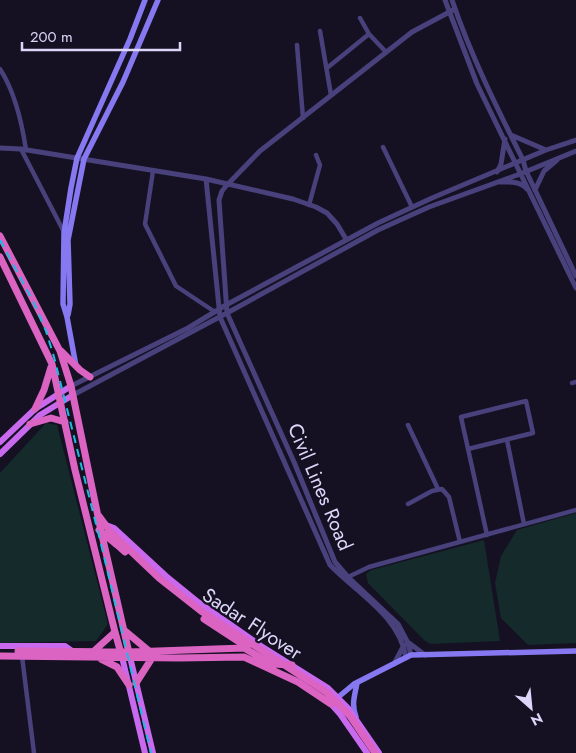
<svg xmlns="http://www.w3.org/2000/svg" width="576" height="753" viewBox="0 0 576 753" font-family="Jost,sans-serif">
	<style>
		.green { fill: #142a2b }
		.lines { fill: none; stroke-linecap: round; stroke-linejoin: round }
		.minor { stroke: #48417c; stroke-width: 4.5 }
		.tertiary { stroke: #48417c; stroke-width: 5 }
		.secondary { stroke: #8678f0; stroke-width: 5.5 }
		.primary { stroke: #c969ee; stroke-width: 6 }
		.trunk { stroke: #db64c2; stroke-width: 7 }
		.rail { stroke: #1abce3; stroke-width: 2; stroke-dasharray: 8 6; stroke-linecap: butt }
		.trunk-bridge { stroke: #db64c2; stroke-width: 7 }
		.labels { text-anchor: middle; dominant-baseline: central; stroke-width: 4.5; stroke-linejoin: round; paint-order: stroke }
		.street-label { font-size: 20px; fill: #ded6fa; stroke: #151122 }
	</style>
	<rect width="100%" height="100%" fill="#151122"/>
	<path class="green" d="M46,423l11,2 51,199 -12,17 -96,2v-170z
		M576,513v130l-48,2 -27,-27 -6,-35 6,-27 16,-26z
		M484,540l16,101 -70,3 -6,-4 -56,-57 -2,-9 5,-4z"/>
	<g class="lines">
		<path class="minor" d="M360,18l9,16 17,18
			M320,31l11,64
			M297,45l6,73
			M327,68l42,-34
			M0,69c15,23 22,54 26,81
			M383,147l29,60
			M21,149l44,85
			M153,171l-8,53 31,62 39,26
			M309,205l11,-40 -4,-10
			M572,383l4,-1
			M408,425l30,64
			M507,440l17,84
			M468,449l65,-16 -7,-32 -65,16 26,118
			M408,504l24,-13 10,-2 7,8 11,45
			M348,577l21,-10 207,-57
			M22,656l12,97"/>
		<path class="tertiary" d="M445,0l32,84 99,204
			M452,0c19,56 45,108 71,160l3,11 50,105
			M511,135l35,15
			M0,148l21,1 185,30 87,20 23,8 11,6 10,11 9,15
			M497,172l4,-8 4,-25
			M206,179l14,138 110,248c27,28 70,51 76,93
			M500,182c10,0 20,-1 27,7
			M535,190l9,-19 13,-11
			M71,386l117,-58 38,-23 152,-82 54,-25 114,-48 30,-10
			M73,395l154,-82 151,-83 51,-23 91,-33 56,-23
			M409,643l16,12
			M411,655l-3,-12 -10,-19 -50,-47 -13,-15 -41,-100 -67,-149 -8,-113 3,-9 5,-6 33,-34 152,-119 43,-23
			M394,664l10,-19"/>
		<path class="secondary" d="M68,315l2,-11 -2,-64 16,-81 39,-77 35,-82
			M76,366l-9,-49 -4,-13 1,-71 7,-45 6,-30 53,-119 15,-39
			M336,699l18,-15 57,-29 165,-4
			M356,717c-5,-13 -1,-22 1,-34"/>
		<path class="primary" d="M0,442l35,-33 36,-23
			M0,454l40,-39 33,-20
			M106,525l8,3 52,48 32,26 63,44 67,42 20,20 31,45
			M0,646h65l7,5
			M122,657l23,96
			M130,657l23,96
			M331,704l9,10 27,39"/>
		<path class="trunk" d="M0,236l60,115 11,35 30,145 29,126
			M0,257l52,107 23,106 40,162 7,25
			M61,351l19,19 10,7
			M35,409l9,-19 7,-23
			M30,424l21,-6 14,4
			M99,516l11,15 9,9
			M99,530l17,14
			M125,631l24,20
			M18,651l111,1 115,-4 28,16 20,1
			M94,651l21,-19
			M0,656l179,2 65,-1 54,25 33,22
			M101,659l16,8 12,18
			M136,683l16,-25"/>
		<path class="rail" d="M0,240l34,63 12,28 8,26 47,187 50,209"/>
		<path class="trunk-bridge" d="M119,540l40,38 42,33 125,81 24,24 25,37
			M116,544l9,8
			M204,619l43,28"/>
	</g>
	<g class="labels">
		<g class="street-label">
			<text transform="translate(320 487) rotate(67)">Civil Lines Road</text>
			<text transform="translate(252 624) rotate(33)">Sadar Flyover</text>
		</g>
	</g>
	<g transform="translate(531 708) rotate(153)" stroke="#151122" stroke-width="4" paint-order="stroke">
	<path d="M0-4L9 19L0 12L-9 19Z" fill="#ded6fa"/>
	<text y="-8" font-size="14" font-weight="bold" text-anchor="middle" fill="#ded6fa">N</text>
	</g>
	<path d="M22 42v8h158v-8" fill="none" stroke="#ded6fa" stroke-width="2.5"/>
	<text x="30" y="42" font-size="15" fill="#ded6fa" stroke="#151122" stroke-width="4" paint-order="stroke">200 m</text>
</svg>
